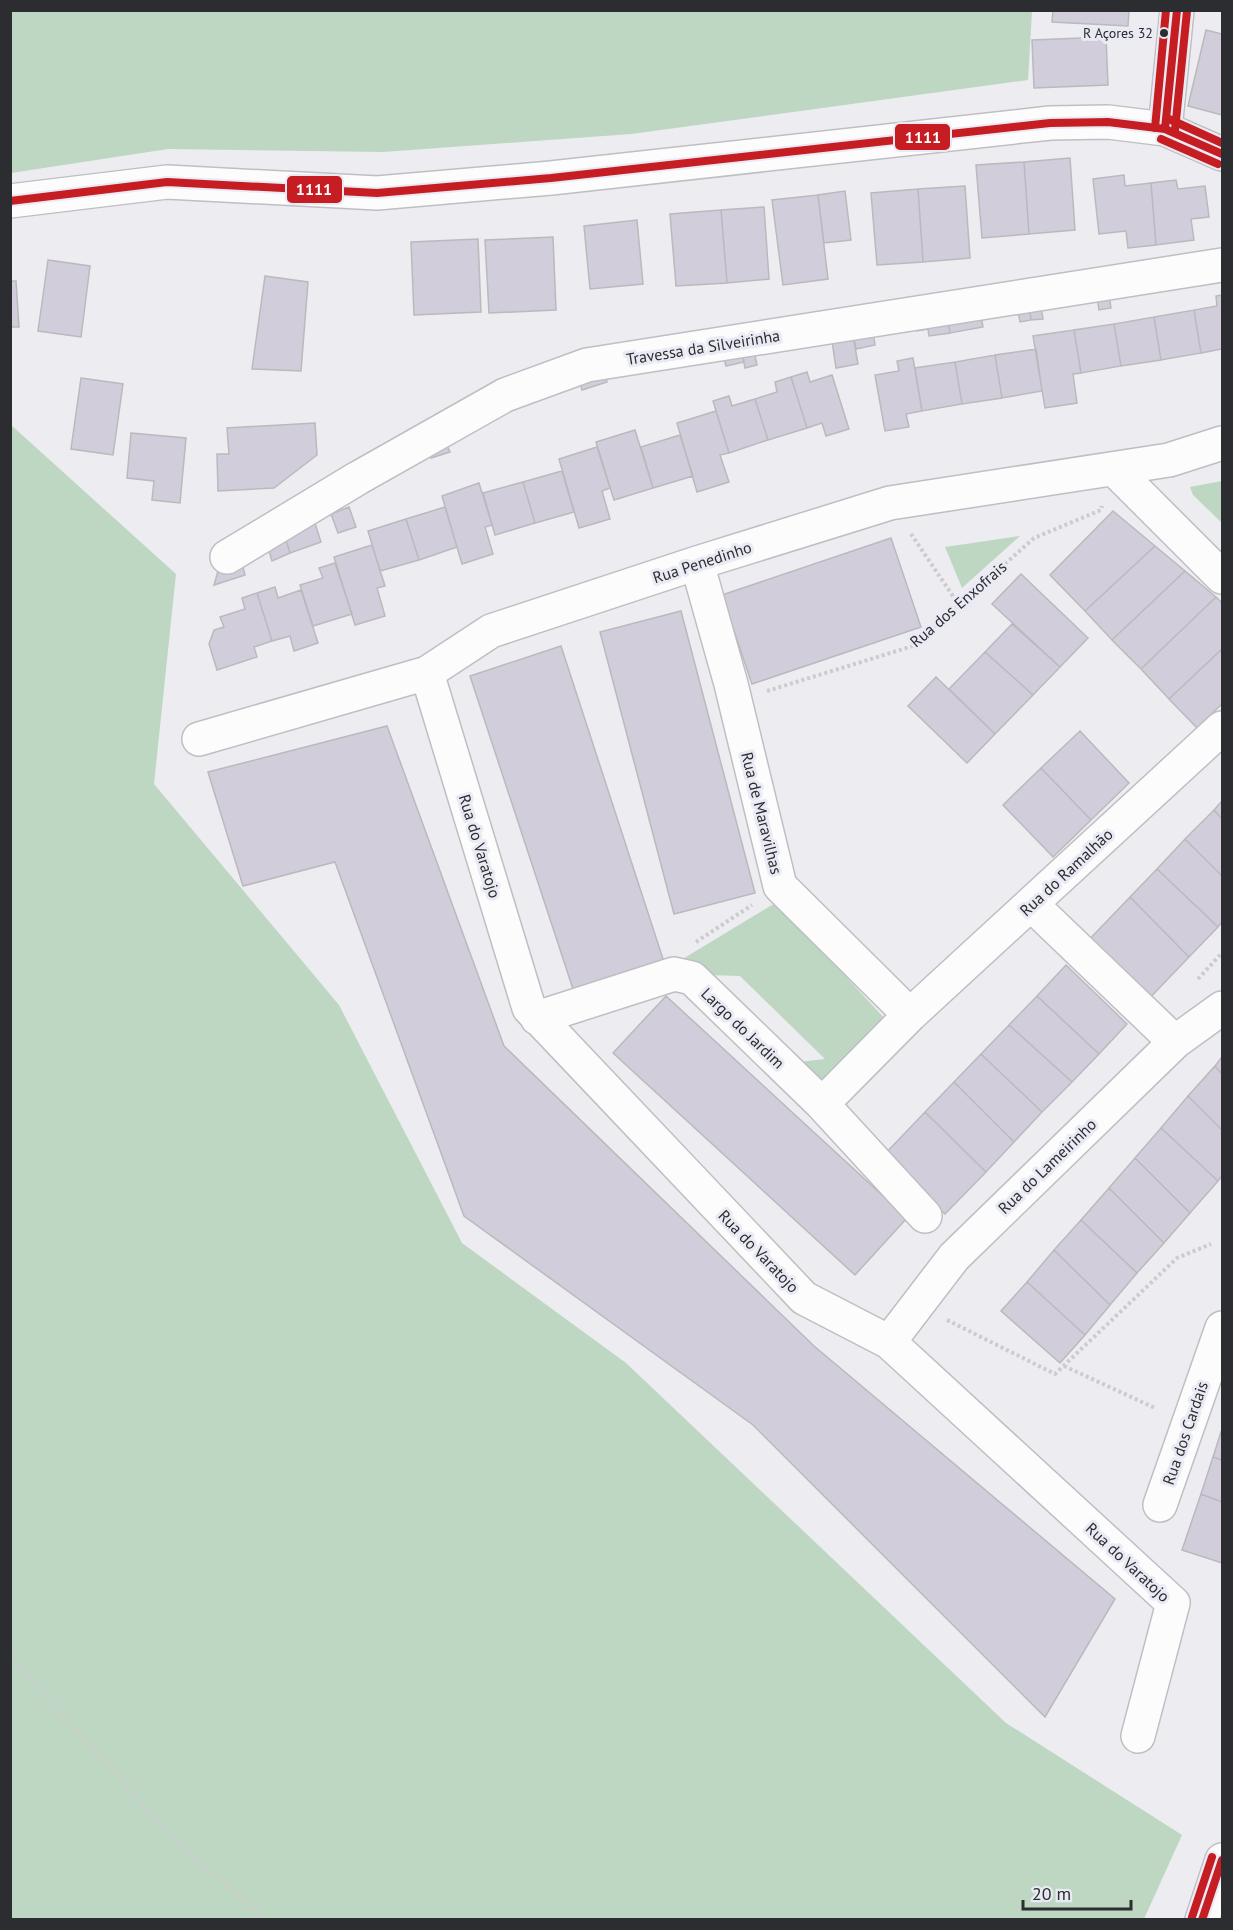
<svg xmlns="http://www.w3.org/2000/svg" width="1233" height="1930" viewBox="0 0 1233 1930" font-family="'PT Sans',sans-serif">
	<style>
		.green { fill: #bdd7c2 }
		.building { fill: #d2cdda; stroke: #bab9bd; stroke-width: 1.5 }
		.lines { fill: none; stroke-linecap: round; stroke-linejoin: round }
		.minor-casing { stroke: #bfbfc3; stroke-width: 36 }
		.path { stroke: #cbccce; stroke-width: 4; stroke-dasharray: 3 3; stroke-linecap: butt }
		.minor { stroke: #fcfcfd; stroke-width: 33 }
		.bus-1-casing { stroke: #e9eaf4; stroke-width: 12 }
		.bus-2-casing { stroke: #e9eaf4; stroke-width: 12 }
		.bus-3-casing { stroke: #e9eaf4; stroke-width: 12 }
		.bus-1 { stroke: #c61d23; stroke-width: 8 }
		.bus-2 { stroke: #c61d23; stroke-width: 8 }
		.bus-3 { stroke: #c61d23; stroke-width: 8 }
		.bus-dot { fill: #2c2d30; stroke: #e9eaf4; stroke-width: 2 }
		.labels { text-anchor: middle; dominant-baseline: central; stroke-width: 6; stroke-linejoin: round; paint-order: stroke }
		.bus-label { font-size: 14px; fill: #2c2d30; stroke: #e9eaf4; text-anchor: end }
		.street-label { font-size: 16px; fill: #2c2d30; stroke: #e9eaf4 }
		.line-badge { stroke: #e9eaf4; stroke-width: 2 }
		.badge-label { font-size: 16px; text-anchor: middle; font-weight: bold; fill: #fff }
	</style>
	<rect width="100%" height="100%" fill="#ececf1"/>
	<path class="green" d="M11,10h1021v1l-4,69 -397,54 -248,18 -215,-3 -157,24z
		M11,425l165,149 -22,210 185,221 123,238 164,120 380,360 176,112 -38,84h-1133z
		M1222,481v42l-29,-28 -3,-8z
		M1020,536l-58,52 -17,-41z
		M777,902l108,117 -58,61 -10,-1 -18,-17 26,-3 -85,-83 -33,-1 -26,-15z"/>
	<path class="building" d="M1053,10h76l-1,16 -76,-4z
		M1206,30l16,4v81l-34,-9z
		M1106,37l2,48 -74,3 -2,-48z
		M1070,158l5,72 -46,4 -5,-72z
		M1024,162l5,72 -47,4 -6,-73z
		M1124,175l1,11 26,-3 5,62 -28,3 -2,-17 -27,3 -6,-55z
		M1176,180l2,9 27,-3 4,31 -18,2 3,21 -38,5 -5,-62z
		M965,186l5,72 -47,4 -5,-73z
		M918,189l5,73 -46,3 -6,-72z
		M845,191l6,49 -27,3 -6,-48z
		M818,195l10,84 -45,6 -11,-85z
		M764,207l5,72 -42,4 -6,-73z
		M721,210l6,73 -51,3 -6,-72z
		M637,220l6,64 -53,5 -6,-63z
		M553,237l3,73 -67,3 -4,-73z
		M478,239l3,73 -67,3 -3,-73z
		M48,260l42,6 -9,71 -43,-6z
		M265,276l43,6 -7,89 -49,-2z
		M10,281h6l3,46h-9z
		M1108,290l3,18 -12,2 -3,-19z
		M1222,295v54l-21,4 -7,-43 23,-4 -1,-10z
		M1040,301l3,18 -12,1 -2,-18z
		M1029,308l2,12 -11,2 -2,-12z
		M980,310l3,17 -33,6 -3,-18z
		M1194,310l7,43 -40,7 -7,-43z
		M947,315l3,18 -21,3 -1,-7 -11,2 -2,-10z
		M1154,317l7,43 -40,6 -7,-42z
		M1114,324l7,42 -40,7 -7,-43z
		M872,326l3,19 -19,4 -4,-19z
		M852,330l6,34 -22,4 -5,-34z
		M1074,330l7,43 -8,1 4,29 -32,5 -12,-72z
		M753,346l4,19 -12,3 -4,-20z
		M741,348l3,14 -18,4 -4,-15z
		M1036,349l6,42 -40,7 -7,-43z
		M995,355l7,43 -40,6 -7,-42z
		M913,358l9,53 -16,3 3,13 -24,4 -10,-56 24,-4 -2,-10z
		M955,362l7,42 -40,7 -7,-43z
		M604,370l3,12 -25,8 -4,-14z
		M807,372l3,10 22,-7 17,54 -23,7 -4,-13 -15,5 -16,-51z
		M791,377l16,51 -39,12 -13,-41 22,-7 -2,-10z
		M81,378l42,6 -10,71 -42,-6z
		M729,396l3,10 23,-7 13,41 -39,13 -16,-52z
		M716,411l13,42 -9,2 9,27 -32,10 -20,-69z
		M315,423l2,32 -43,33 -56,3 -1,-37h12l-2,-26z
		M635,430l18,58 -39,12 -18,-58z
		M131,433l55,5 -6,65 -28,-3 2,-19 -27,-3z
		M680,435l13,41 -40,12 -12,-41z
		M445,440l5,12 -19,6 -3,-9z
		M597,447l13,41 -8,3 8,28 -31,9 -20,-69z
		M562,471l12,41 -39,11 -12,-41z
		M523,482l12,41 -40,12 -12,-42z
		M479,483l13,42 -7,2 8,27 -31,10 -20,-68z
		M349,507l7,20 -18,6 -7,-19z
		M445,507l12,40 -38,13 -13,-41z
		M1113,511l42,35 -70,65 -35,-36z
		M313,517l8,25 -31,11 -6,-19z
		M406,519l13,41 -39,11 -12,-40z
		M284,534l6,19 -18,8 -5,-17z
		M891,538l30,89 -169,57 -30,-89z
		M372,545l13,41 -8,2 8,28 -30,9 -21,-68z
		M1155,546l30,25 -73,69 -27,-29z
		M241,559l4,16 -31,10 4,-14z
		M335,563l17,51 -39,12 -13,-41 23,-7 -4,-10z
		M1185,571l31,26 -75,72 -29,-29z
		M1021,574l67,64 -28,29 -68,-63z
		M275,587l3,11 23,-8 17,53 -24,8 -4,-15 -18,5 -15,-48z
		M257,593l15,48 -18,6 3,10 -40,13 -8,-26 5,-14 10,-3 -4,-10 25,-8 -3,-11z
		M1216,597l6,6v46l-53,50 -28,-30z
		M681,611l74,282 -81,21 -74,-282z
		M1012,624l48,43 -27,28 -48,-43z
		M561,646l103,316 -90,30 -104,-316z
		M1222,649v55l-25,24 -28,-29z
		M985,652l48,43 -38,39 -46,-45z
		M936,677l59,57 -28,29 -59,-57z
		M387,726l117,320 310,300 301,253 -70,118 -292,-292 -289,-209 -129,-354 -92,24 -35,-114z
		M1080,731l49,52 -38,37 -50,-52z
		M1041,768l50,52 -38,37 -50,-52z
		M1222,801v18l-8,-9z
		M1214,810l8,9v57l-37,-37z
		M1185,839l37,37v46l-4,5 -61,-58z
		M1157,869l61,58 -29,30 -59,-60z
		M1130,897l59,60 -45,47 -61,-58z
		M1066,965l61,59 -28,30 -62,-58z
		M666,996l241,222 -52,57 -242,-222z
		M1037,996l62,58 -27,28 -63,-57z
		M1009,1025l63,57 -30,30 -61,-58z
		M981,1054l61,58 -28,30 -60,-60z
		M1222,1057v17l-7,-8z
		M1215,1066l7,8v56l-34,-34z
		M954,1082l60,60 -28,30 -61,-60z
		M1188,1096l34,34v46l-4,5 -57,-53z
		M925,1112l61,60 -41,42 -61,-59z
		M1161,1128l57,53 -28,32 -55,-55z
		M1135,1158l55,55 -26,30 -55,-55z
		M1109,1188l55,55 -27,30 -56,-53z
		M1081,1220l56,53 -27,32 -56,-55z
		M1054,1250l56,55 -25,30 -58,-53z
		M1027,1282l58,53 -25,28 -59,-52z
		M1222,1429v31l-9,-3z
		M1213,1457l9,3v42l-21,-8z
		M1201,1494l21,8v61l-40,-13z"/>
	<g class="lines">
		<defs>
			<path id="minor" d="M1165,129l12,-119
				M10,201l157,-19 210,11 174,-15 499,-55 58,-1 57,7 57,25
				M1114,469l108,108
				M227,557l131,-79 147,-83 82,-30 635,-100
				M697,563l34,121 49,202 130,129
				M427,673l102,335 275,290 85,44 284,261 -35,133
				M199,739l228,-66 64,-42 206,-68 193,-60 279,-43 53,-17
				M1031,904l144,138
				M537,1018l137,-44 18,4 130,126 88,-89 312,-287
				M822,1104l103,112
				M889,1342l65,-85 221,-215 47,-34
				M1160,1505l62,-177
				M1202,1920l20,-60"/>
		</defs>
		<use href="#minor" class="minor-casing"/>
		<path class="path" d="M911,534l48,71
			M767,691l146,-45 121,-108 67,-28 1,-4
			M696,942l56,-37
			M1198,979l24,-26
			M947,1320l108,54 122,-116 34,-14
			M1064,1366l91,42
			M10,1657l167,185 89,78"/>
		<use href="#minor" class="minor"/>
		<defs>
			<path id="bus-1" d="M1165,129l12,-119
				M10,201l157,-19 210,11 174,-15 499,-55 58,-1 57,7 57,25
				M1202,1920l20,-60"/>
			<path id="bus-2" d="M1175,130l12,-119
				M1161,139l57,25"/>
			<path id="bus-3" d="M1169,119l53,24
				M1155,128l11,-118
				M1192,1917l20,-60"/>
		</defs>
		<use href="#bus-1" class="bus-1-casing"/>
		<use href="#bus-2" class="bus-2-casing"/>
		<use href="#bus-3" class="bus-3-casing"/>
		<use href="#bus-1" class="bus-1"/>
		<use href="#bus-2" class="bus-2"/>
		<use href="#bus-3" class="bus-3"/>
	</g>
	<circle class="bus-dot" cx="1164" cy="33" r="5"/>
	<g class="labels">
		<g class="bus-label">
			<text x="1153" y="33">R Açores 32</text>
		</g>
		<g class="street-label">
			<text transform="translate(703 347) rotate(-9)">Travessa da Silveirinha</text>
			<text transform="translate(702 562) rotate(-18)">Rua Penedinho</text>
			<text transform="translate(958 604) rotate(-41)">Rua dos Enxofrais</text>
			<text transform="translate(762 813) rotate(76)">Rua de Maravilhas</text>
			<text transform="translate(480 846) rotate(73)">Rua do Varatojo</text>
			<text transform="translate(1066 872) rotate(-43)">Rua do Ramalhão</text>
			<text transform="translate(743 1028) rotate(44)">Largo do Jardim</text>
			<text transform="translate(1047 1166) rotate(-44)">Rua do Lameirinho</text>
			<text transform="translate(759 1251) rotate(46)">Rua do Varatojo</text>
			<text transform="translate(1185 1433) rotate(-71)">Rua dos Cardais</text>
			<text transform="translate(1128 1562) rotate(43)">Rua do Varatojo</text>
		</g>
	</g>
	<g class="line-badge">
		<rect x="894" y="123" width="57" height="28" rx="6" fill="#c61d23"/>
		<rect x="286" y="175" width="57" height="29" rx="6" fill="#c61d23"/>
	</g>
	<g class="badge-label">
		<text x="923" y="143">1111</text>
		<text x="314" y="195">1111</text>
	</g>
	<rect width="1233" height="1930" fill="none" stroke="#2c2d30" stroke-width="24"/>
	<path d="M1023 1900v9h108v-9" fill="none" stroke="#2c2d30" stroke-width="3"/>
	<text x="1032" y="1900" font-size="18" fill="#2c2d30" stroke="#e9eaf4" stroke-width="4.5" paint-order="stroke">20 m</text>
</svg>
